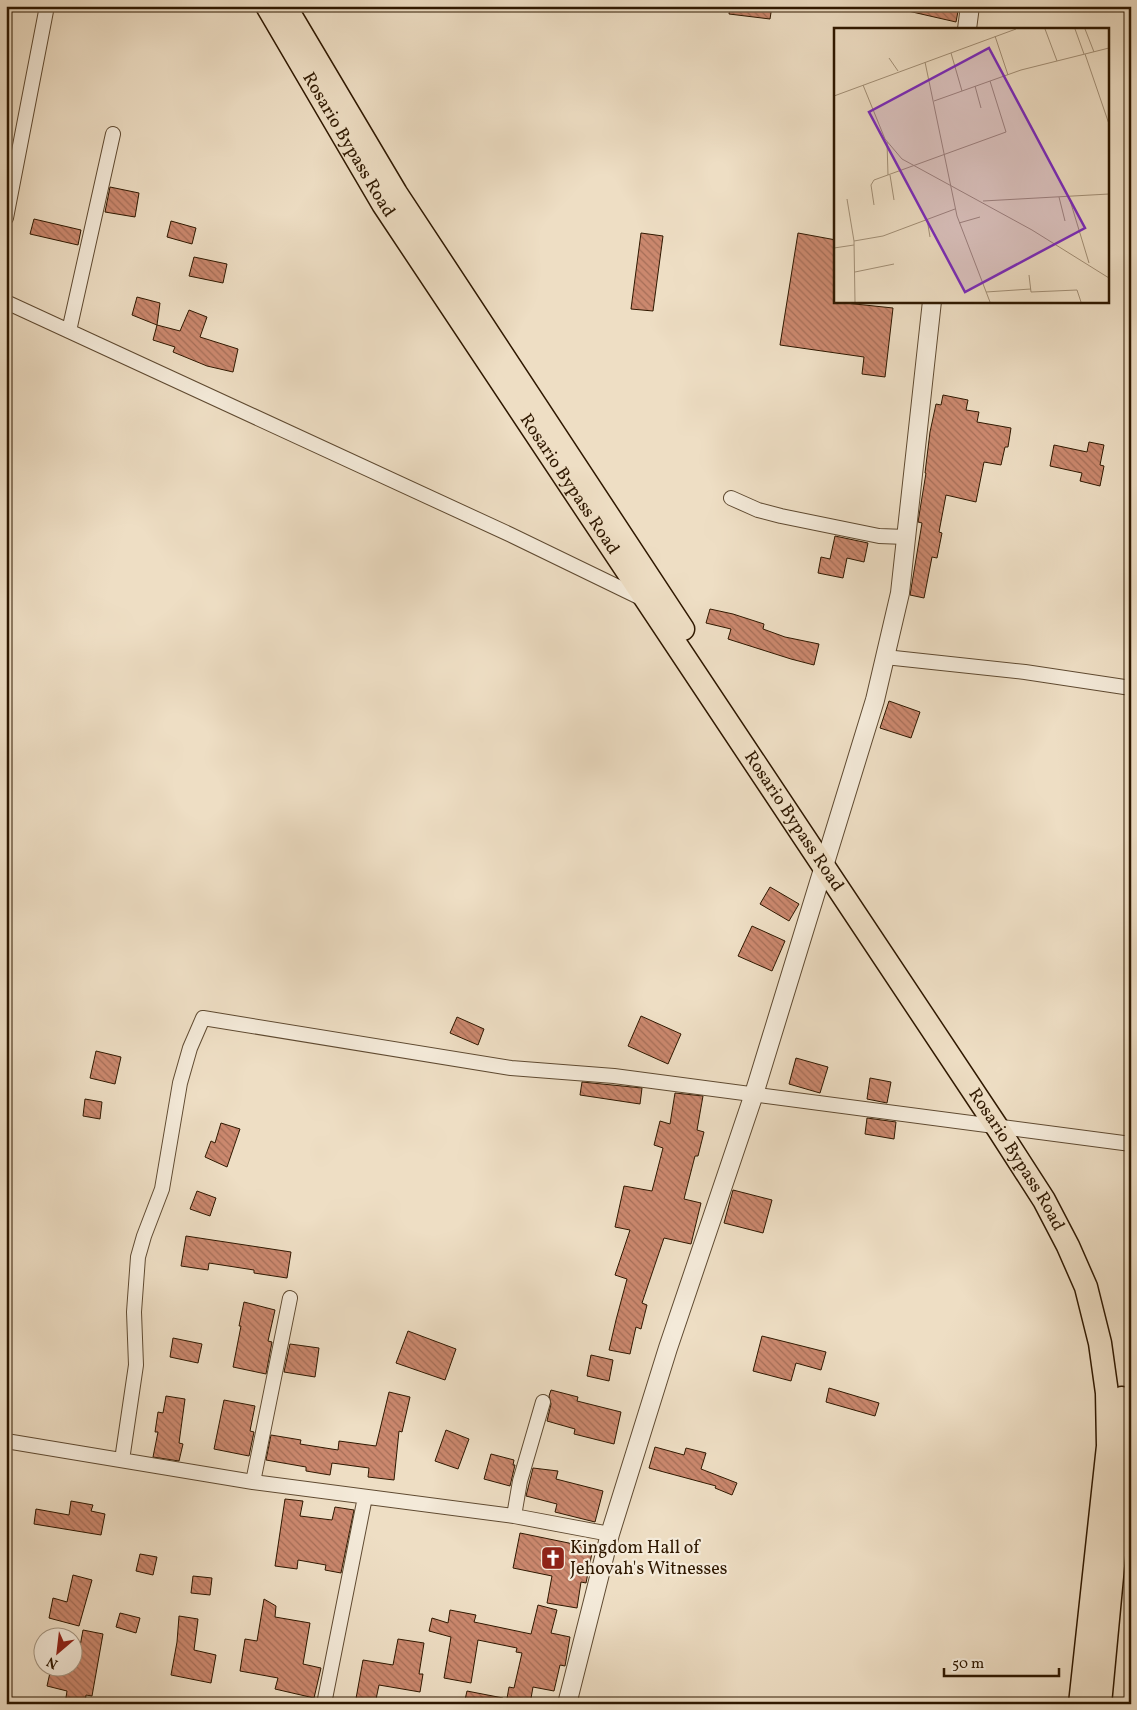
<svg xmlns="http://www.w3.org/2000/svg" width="1137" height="1710" viewBox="0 0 1137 1710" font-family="Vollkorn,serif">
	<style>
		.building { fill: url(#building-back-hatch); stroke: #2f1800 }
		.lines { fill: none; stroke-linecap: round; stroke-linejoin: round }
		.minor-casing { stroke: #5f4a31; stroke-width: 16 }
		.tertiary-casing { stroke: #5f4a31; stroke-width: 20 }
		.primary-casing { stroke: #2f1800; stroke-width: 25 }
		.minor { stroke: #f4ead9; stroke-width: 14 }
		.tertiary { stroke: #f4ead9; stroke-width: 18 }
		.primary { stroke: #eedec4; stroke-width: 22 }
		.labels { text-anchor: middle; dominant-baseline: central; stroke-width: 4.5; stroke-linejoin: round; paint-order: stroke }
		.street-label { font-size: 18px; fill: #2f1800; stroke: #f4ead9 }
		.poi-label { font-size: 18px; fill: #2f1800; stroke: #f4ead9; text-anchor: start }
		.inset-road { fill: none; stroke: #a28f76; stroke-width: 1 }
		.view { fill: #7b2cbf; fill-opacity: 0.15; stroke: #7b2cbf; stroke-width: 2.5 }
		.inset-edge { fill: none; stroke: #2f1800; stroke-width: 2.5 }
	</style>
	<defs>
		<pattern id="building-back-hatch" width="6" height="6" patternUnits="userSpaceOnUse" patternTransform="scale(1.25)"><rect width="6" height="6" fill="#cb886e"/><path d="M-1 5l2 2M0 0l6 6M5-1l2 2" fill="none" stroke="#a56e58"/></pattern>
	</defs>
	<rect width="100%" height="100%" fill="#eedec4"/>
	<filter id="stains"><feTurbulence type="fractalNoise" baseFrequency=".004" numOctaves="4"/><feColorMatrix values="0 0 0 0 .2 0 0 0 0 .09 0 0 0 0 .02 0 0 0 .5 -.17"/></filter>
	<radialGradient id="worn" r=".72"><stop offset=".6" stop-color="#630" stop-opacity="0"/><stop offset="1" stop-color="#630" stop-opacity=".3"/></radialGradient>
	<path class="building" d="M730,6h42l-2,13 -41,-5z
		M909,6h50l-3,16 -48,-11z
		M110,187l29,6 -4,24 -30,-5z
		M34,219l47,11 -3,15 -48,-11z
		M171,221l25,7 -4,16 -25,-7z
		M641,233l22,3 -10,75 -22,-2z
		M798,233l38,7v62l57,6 -8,69 -23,-3 2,-17 -84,-12z
		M194,257l33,7 -4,19 -34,-7z
		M137,297l23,6 -3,22 -25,-10z
		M189,310l18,7 -7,20 38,12 -5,23 -26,-6 -34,-14 2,-5 -22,-7 4,-15 23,6z
		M943,395l25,5 -2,10 13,2 -2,10 34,6 -3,19h-3l-4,18 -17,-3 -8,40 -30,-7 -7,37 3,1 -5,25 -5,-1 -8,41 -14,-3 12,-72 -4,-1 8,-49h-1l5,-41 6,-28 5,1z
		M1089,442l15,3 -4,20 4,1 -4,20 -20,-5 2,-8 -32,-7 4,-21 33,7z
		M835,536l33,7 -4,19 -17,-4 -4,20 -25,-5 3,-16 9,2z
		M710,609l23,5 31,10 -1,5 22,8 34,7 -5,21 -23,-6 -63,-20 3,-10 -25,-6z
		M889,701l31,11 -9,26 -31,-10z
		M770,887l29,17 -10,17 -29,-17z
		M752,926l33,15 -13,30 -34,-15z
		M641,1016l40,18 -13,30 -40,-18z
		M457,1017l27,12 -6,16 -28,-12z
		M96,1051l25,6 -6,27 -25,-6z
		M796,1058l32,9 -8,26 -31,-9z
		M870,1078l21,4 -4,21 -20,-4z
		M582,1082l60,6 -2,16 -60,-9z
		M675,1093l28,3 -6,34 7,2 -6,24h-3l-11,43 17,4 -10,41 -27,-6 -22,65 5,2 -6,24 -5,-2 -6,27 -21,-4 7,-30 11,-41 -12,-4 15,-45 -15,-3 9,-41 28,5 11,-43 -9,-3 6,-24 10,3z
		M85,1099l17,3 -2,17 -17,-3z
		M867,1118l29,4 -2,17 -29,-5z
		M221,1123l19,6 -13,38 -22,-10 6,-16 4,2z
		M733,1190l39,10 -9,33 -39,-10z
		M197,1191l19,7 -6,18 -20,-7z
		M186,1236l105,16 -4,26 -33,-5v-3l-45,-7 -1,7 -27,-4z
		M244,1302l31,8 -7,31 4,1 -6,32 -33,-7 8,-41h-2z
		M408,1331l48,18 -11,31 -49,-17z
		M762,1336l64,16 -5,18 -25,-7 -5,18 -38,-10z
		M173,1338l29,6 -4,19 -28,-6z
		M290,1344l29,4 -4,29 -31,-5z
		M591,1355l22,5 -4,21 -22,-5z
		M829,1388l50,15 -4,13 -49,-14z
		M551,1390l27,7 -1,4 44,11 -7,32 -40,-10 1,-5 -28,-8 4,-17 -2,-8z
		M389,1392l21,5 -8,35 -3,-1 -5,49 -26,-3 1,-9 -37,-5 -2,12 -24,-4v-4l-40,-7 5,-25 30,5 -1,4 38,6 1,-9 37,5z
		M166,1396l19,3 -6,44 4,1 -4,17 -26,-4 5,-25h-3l3,-20 5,1z
		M224,1400l31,6 -5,25 4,1 -5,24 -35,-7z
		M446,1430l23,9 -11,30 -23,-8z
		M655,1447l29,8 2,-7 20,5 -5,16 36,14 -5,12 -17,-7 1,-2 -67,-18z
		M491,1454l23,6 -1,5h2l-5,21 -26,-7z
		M533,1468l25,3 -2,8 47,12 -8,31 -40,-10 2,-8 -31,-8z
		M285,1499l18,2 -3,15 32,4 3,-13 19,3 -13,63 -16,-3 1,-5 -28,-5 -1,9 -22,-3z
		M71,1501l22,4 -2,6 14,3 -4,21 -67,-11 2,-15 33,6z
		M520,1533l73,15 -7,35 -5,-1 -4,26 -30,-5 5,-27 -39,-8z
		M140,1554l17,3 -4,18 -17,-4z
		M73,1575l19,5 -13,46 -30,-8 4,-20 14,4z
		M193,1576l19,2 -2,17 -19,-2z
		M264,1599l12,7 -1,11 35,6 -7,41 18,4 -7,30 -39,-9 3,-11 -38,-7 5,-32 12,2z
		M538,1605l19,5 -6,23 19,4 -5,29 -5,-1 -6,26 -21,-4 -3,17h-24l3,-17 5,1 8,-35 -6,-1 1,-4 -39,-8 -7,43 -27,-5 7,-41 -22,-6 3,-13 16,5 2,-13 26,5 -2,7 57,12z
		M120,1613l20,5 -4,15 -20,-6z
		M179,1616l19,3 -4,31 22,5 -5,28 -40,-8 6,-33z
		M83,1630l20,4 -11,62 -6,-1 -1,9h-20l2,-13 -20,-5 4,-18h21v-12l6,1z
		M398,1639l26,4 -5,31h4l-3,18 -41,-7 -4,19h-20l8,-44 30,5z
		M467,1691l36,7 -1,6h-38z"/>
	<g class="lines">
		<defs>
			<path id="minor" d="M6,218l41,-212
				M6,302l505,233 132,64
				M69,331l44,-197
				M731,498l27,12 23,6 98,20 27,1
				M885,657l140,15 106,16
				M6,1441l247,41 261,34 96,18
				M122,1460l14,-95 -2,-53 4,-55 6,-21 18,-47 18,-106 10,-35 13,-30 308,50 103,8 517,68
				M253,1482l37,-184
				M514,1516l6,-35 23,-79
				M324,1704l41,-207"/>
			<path id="tertiary" d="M967,29l3,-23
				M567,1704l43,-170 58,-186 86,-254 121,-394 25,-107 32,-292"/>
			<g id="primary">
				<path id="s1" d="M267,6l116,198 614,923 47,73 24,46 18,41 14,56 7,50 1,53 -28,258"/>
				<path d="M285,6l111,187 287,436"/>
				<path d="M1100,1704l24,-255 -2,-51"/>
			</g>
		</defs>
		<use href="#minor" class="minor-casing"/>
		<use href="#tertiary" class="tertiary-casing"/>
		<use href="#primary" class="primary-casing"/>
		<use href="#minor" class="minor"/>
		<use href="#tertiary" class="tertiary"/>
		<use href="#primary" class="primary"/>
	</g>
	<defs>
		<symbol id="church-square" viewBox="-11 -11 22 22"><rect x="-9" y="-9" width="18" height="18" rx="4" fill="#8f2418" stroke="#f4ead9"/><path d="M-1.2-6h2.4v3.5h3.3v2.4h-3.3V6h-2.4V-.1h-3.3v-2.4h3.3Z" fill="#fff"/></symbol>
	</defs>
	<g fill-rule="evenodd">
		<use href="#church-square" x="539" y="1544" width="28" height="28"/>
	</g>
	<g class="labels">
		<g class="street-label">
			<text stroke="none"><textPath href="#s1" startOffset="161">Rosario Bypass Road</textPath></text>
			<text stroke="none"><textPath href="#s1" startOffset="566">Rosario Bypass Road</textPath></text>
			<text stroke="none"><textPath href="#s1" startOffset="971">Rosario Bypass Road</textPath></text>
			<text stroke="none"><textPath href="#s1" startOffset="1376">Rosario Bypass Road</textPath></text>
		</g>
		<g class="poi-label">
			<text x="570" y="1548">Kingdom Hall of<tspan x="570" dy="21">Jehovah's Witnesses</tspan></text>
		</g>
	</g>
	<g transform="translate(834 28)">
		<rect width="275" height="275" fill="#eedec4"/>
		<path class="inset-road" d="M211,1l12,32M241,1l9,25M251,1l9,23M161,8l13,39M117,25l11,38M251,26l24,70M55,30l9,13M91,34l32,154 33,86M29,57l22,54 17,20 130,71 77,48M141,58l6,22M0,68l182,-67M100,73l87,-31 88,-22M53,114l1,33M56,147l4,25M225,169l6,24M235,169l20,66M13,171l7,42 1,61M149,173l126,-7M40,177l-3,-20 3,-5 132,-48 -16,-51M93,191l3,18M125,195l21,-6M20,213l29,-5 72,-27M0,220l20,-3M21,244l39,-8M195,247l2,17 46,-2 4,12M152,264l45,-3"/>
		<path class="view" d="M155,20l96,180 -120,64 -96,-180z"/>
		<rect width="275" height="275" class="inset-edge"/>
	</g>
	<rect width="1137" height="1710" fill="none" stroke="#eedec4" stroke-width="25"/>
	<rect x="8" y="8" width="1122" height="1695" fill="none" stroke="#2f1800" stroke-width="2.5"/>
	<rect x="12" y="12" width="1112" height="1685" fill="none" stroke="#2f1800"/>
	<g transform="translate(58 1652) rotate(208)"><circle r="24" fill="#f4ead9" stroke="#a59682"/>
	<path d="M0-4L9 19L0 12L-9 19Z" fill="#8f2418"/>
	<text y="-8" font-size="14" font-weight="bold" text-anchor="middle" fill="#2f1800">N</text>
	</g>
	<path d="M944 1668v8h115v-8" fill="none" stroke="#2f1800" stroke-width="2.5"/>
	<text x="952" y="1668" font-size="15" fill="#2f1800" stroke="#f4ead9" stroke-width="4" paint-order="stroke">50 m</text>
	<rect width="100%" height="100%" filter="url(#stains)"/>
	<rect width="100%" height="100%" fill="url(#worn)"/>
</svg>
